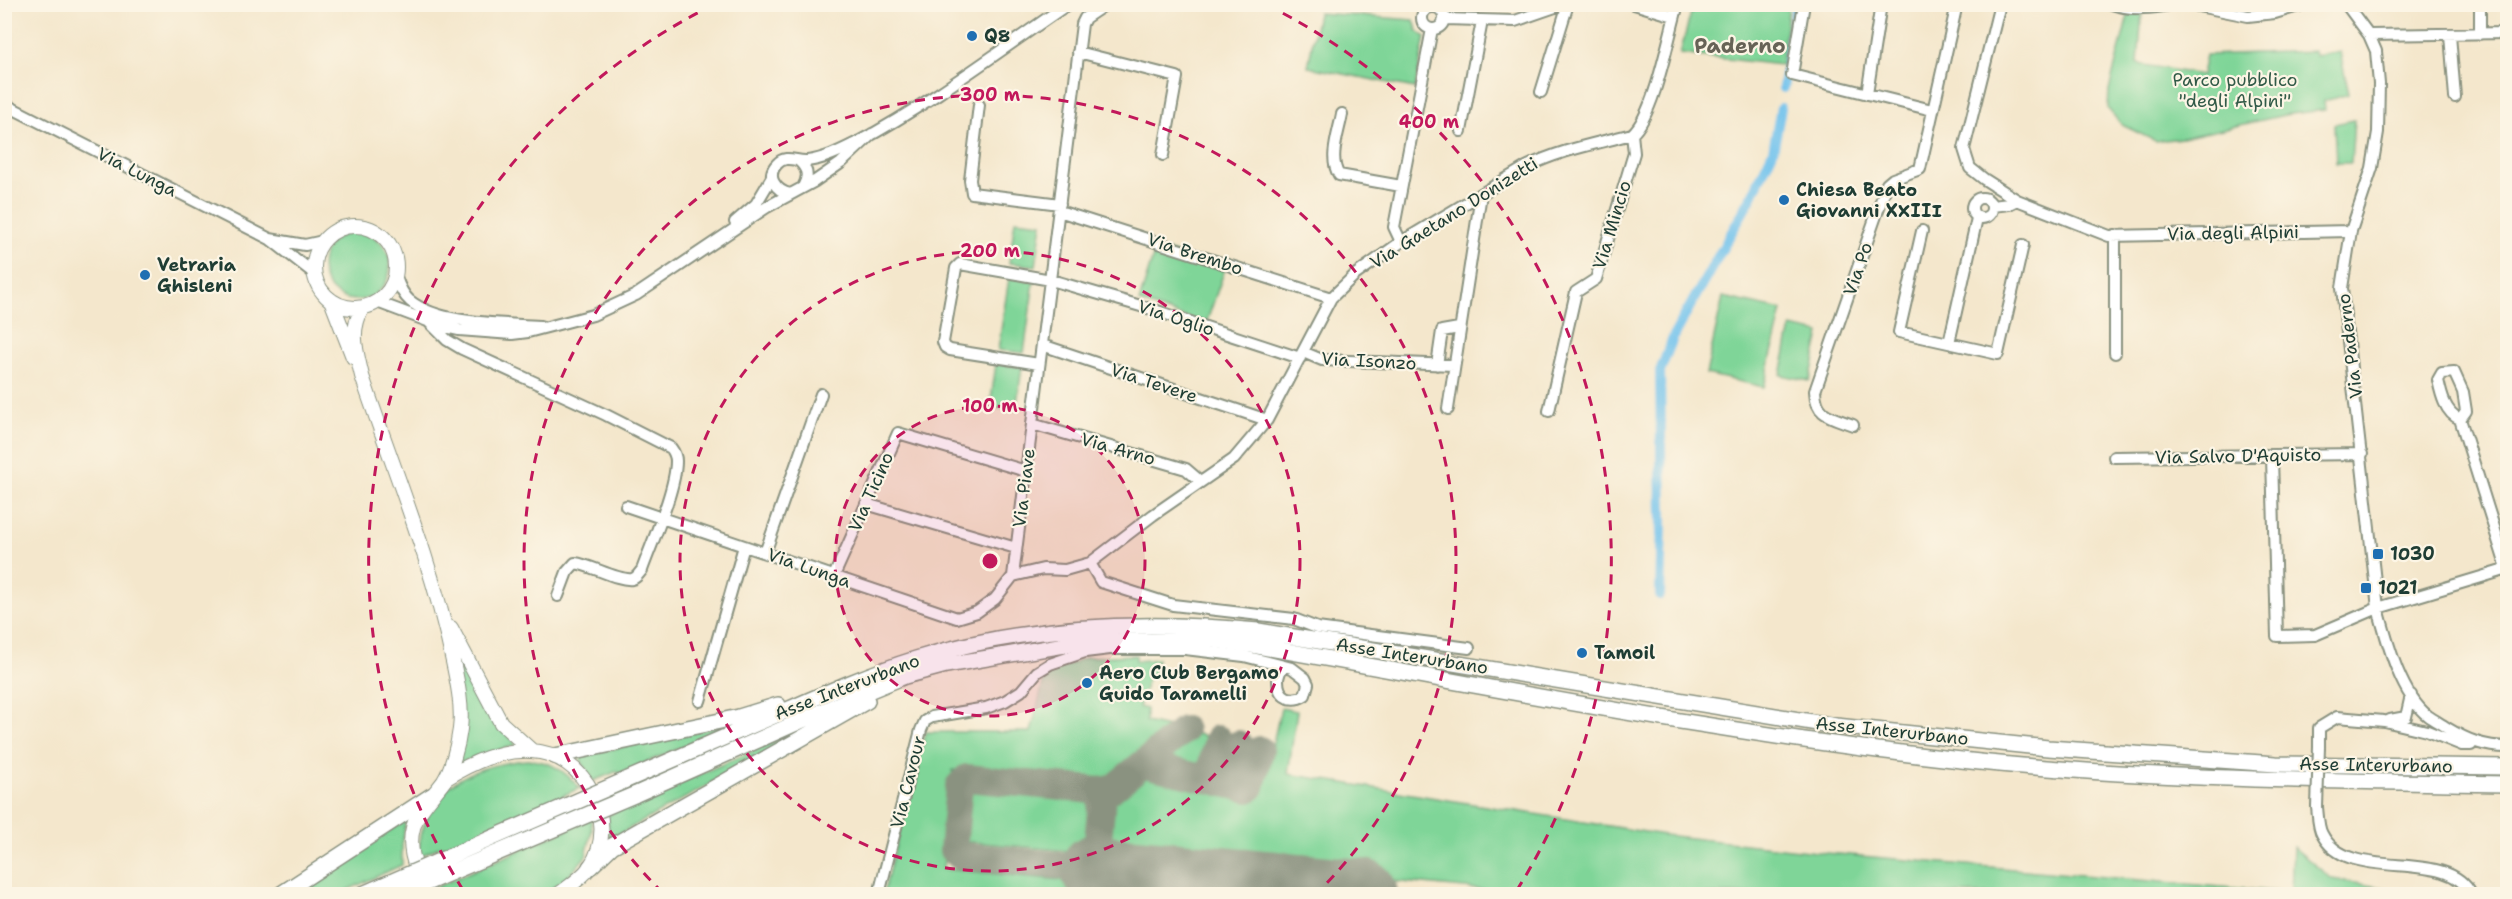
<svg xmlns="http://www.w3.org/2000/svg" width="2512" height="899" viewBox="0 0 2512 899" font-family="'Shantell Sans',sans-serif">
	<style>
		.green { fill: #7fd598; stroke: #4f8966; stroke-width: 1.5 }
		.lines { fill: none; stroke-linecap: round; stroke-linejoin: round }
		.canal { stroke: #71c2ed; stroke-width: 10 }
		.taxiway { stroke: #8a9280; stroke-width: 28 }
		.runway { stroke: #8a9280; stroke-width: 70 }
		.minor-casing { stroke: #8a9280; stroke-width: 14 }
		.major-casing { stroke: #8a9280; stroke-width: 16 }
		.highway-casing { stroke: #8a9280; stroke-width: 18 }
		.minor { stroke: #fff; stroke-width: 10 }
		.major { stroke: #fff; stroke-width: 14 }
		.highway { stroke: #fff; stroke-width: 15 }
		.minor-bridge-casing { stroke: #8a9280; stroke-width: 14; stroke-linecap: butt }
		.highway-bridge-casing { stroke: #8a9280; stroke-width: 18; stroke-linecap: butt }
		.minor-bridge { stroke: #fff; stroke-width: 10 }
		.highway-bridge { stroke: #fff; stroke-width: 15 }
		.ring { fill: none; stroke: #c2185b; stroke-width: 3; stroke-dasharray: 10 8 }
		.poi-dot { fill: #1f6fb2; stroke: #fcf5e5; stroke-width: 2 }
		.labels { text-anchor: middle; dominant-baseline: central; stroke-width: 4.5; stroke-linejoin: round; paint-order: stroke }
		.poi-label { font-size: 18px; font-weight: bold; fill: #1f3d34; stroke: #fcf5e5; text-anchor: start }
		.park-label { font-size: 18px; fill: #325b48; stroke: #fcf5e5 }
		.street-label { font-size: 18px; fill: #1f3d34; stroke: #fcf5e5 }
		.quarter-label { font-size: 21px; font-weight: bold; fill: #676356; stroke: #fcf5e5 }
		.centre { fill: #c2185b; stroke: #fcf5e5; stroke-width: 3 }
		.ring-label { font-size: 18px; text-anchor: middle; font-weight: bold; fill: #c2185b; stroke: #fcf5e5; stroke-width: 4.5; stroke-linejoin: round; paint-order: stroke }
	</style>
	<rect width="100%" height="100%" fill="#fcf5e5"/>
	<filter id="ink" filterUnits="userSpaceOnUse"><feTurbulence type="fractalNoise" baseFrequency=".0167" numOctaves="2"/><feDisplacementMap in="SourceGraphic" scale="12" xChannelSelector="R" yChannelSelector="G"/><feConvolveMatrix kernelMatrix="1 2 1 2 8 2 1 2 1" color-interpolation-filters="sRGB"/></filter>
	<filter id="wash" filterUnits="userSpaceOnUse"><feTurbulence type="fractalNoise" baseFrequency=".008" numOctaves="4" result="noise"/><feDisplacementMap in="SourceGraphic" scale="24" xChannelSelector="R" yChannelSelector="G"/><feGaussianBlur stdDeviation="1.35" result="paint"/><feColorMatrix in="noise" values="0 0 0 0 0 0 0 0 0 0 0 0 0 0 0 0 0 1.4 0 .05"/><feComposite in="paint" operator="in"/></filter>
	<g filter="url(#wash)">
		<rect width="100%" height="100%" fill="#f4e7cc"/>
		<path class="green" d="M1693,5h96l-8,60 -101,-11z
			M2142,12l-4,52 64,11 4,-20 108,-4 1,5 25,-4 9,42 -25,7 1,9 -36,4 -107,24 -27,3 -33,-16 -14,-16 1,-19 19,-74z
			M1318,13l96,7 3,10 8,7 -10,51 -107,-21z
			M2354,120l-3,43h-15l-2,-39z
			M1015,220l27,3 -6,43 -27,-3z
			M322 266a34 34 0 1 1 68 0a34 34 0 1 1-68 0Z
			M1156,247l69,22 -19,55 -67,-22z
			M1009,278l25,3 -10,72 -26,-3z
			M1723,297l59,13 -18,77 -58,-13z
			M1791,327l29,6 -10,48 -29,-6z
			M996,364l26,3 -6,43 -26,-3z
			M1136,655v6l22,-2 -5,16 -4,1 -10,31 7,2v13l31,7 -57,48 -14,7 -153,-14 -10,99 272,25h-332l43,-162h105l14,-58 42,-17z
			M461,661l55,84 -57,18 -1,-95z
			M1281,708l16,3 -9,63 376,61 162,18 465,40 2,-46 39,32 87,15h-893l-421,-41c-5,-7 -2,-15 -1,-23 4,-35 16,-38 41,-60l109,27 11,-46 6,1z
			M741,722l-122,52 -1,-3 -25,10 -13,-22 4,-4z
			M1190,732l23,6 -7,28 -9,5 -42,-10z
			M790,735l1,5 -179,98 -3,-1 -2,-21 19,-10z
			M1224,740l10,3 -7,28 -8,6 -5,-1z
			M1244,746l11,2 -8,29 -7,4 -4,-1z
			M527,760c23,0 38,11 53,28l-18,8 1,3 -121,49 -1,-2 -23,11c5,-67 45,-91 109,-97z
			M968,785l112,10c21,11 11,39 9,58l-127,-12 -4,-6 6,-45z
			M591,819l1,11 -6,26 -19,22 -23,16h-101l-7,-7z
			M406,820l-4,25v20l-63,29h-53z"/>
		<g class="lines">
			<path class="canal" d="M1783,88l14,-84
				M1660,595l2,-74 -2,-150 15,-38 77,-137 21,-45 8,-43"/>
			<path class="taxiway" d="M1144,764l104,25 3,-2 9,-37
				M1206,779l3,-3 9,-37
				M1227,784l3,-2 9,-38
				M1103,791l-8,78 -135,-13 -7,-6 6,-64 8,-8 136,13 9,-2 72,-59"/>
			<path class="runway" d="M1095,869l268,25"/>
		</g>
	</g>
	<g filter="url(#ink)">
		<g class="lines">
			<defs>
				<path id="minor" d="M1634,4l40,12
					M1804,4l-12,71 140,35
					M2000,4l-36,145 6,19 14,11 33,21 92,36 242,-5
					M2112,4c21,7 41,4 62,0
					M2188,4l60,12 27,-3 30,-9
					M2346,4l23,31 7,16 3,33 -1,48 -6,36 -21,63 -9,57 36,320c9,33 22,86 50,108 6,4 13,8 19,12 20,12 37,19 61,19
					M1422 18a11 11 0 1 1 22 0a11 11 0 1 1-22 0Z
					M1445,19l70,2 49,-17
					M2480,34v-30
					M2369,35l139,-2
					M2450,35l5,62
					M1078,52l99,25 -14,78
					M1541,92l27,-88
					M1867,94l14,-90
					M4,104l266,135 45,35
					M979,105l-9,75 2,13 88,11
					M1342,114c-3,18 -14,45 -3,61l62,11
					M1461,131l21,-110
					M799,161c9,8 10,16 4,26
					M790,194c-14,-3 -25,-18 -13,-30 9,-10 19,-2 30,-3 18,-2 35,-11 51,-19 73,-39 141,-91 210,-138
					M1972 208a10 10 0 1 1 20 0a10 10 0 1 1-20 0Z
					M1992,206l17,-2 8,-4
					M1059,211l272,87
					M735,222l21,-18 16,-27
					M1922,231l-23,101 99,22 25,-109
					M270,239l35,6 18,-4
					M1401,242l-7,-15 38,-198
					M396,277c3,9 7,18 14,24 30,24 92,22 130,25
					M377,302l64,24 18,4 53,4 16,-2 65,-17 43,-20 131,-88 48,-26 26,-18 31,-29
					M429,322l18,18 15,9 144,66 65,33c3,4 5,8 5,13 0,28 -24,81 -34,109 -3,3 -5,8 -10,9 -14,2 -41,-14 -57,-16l-8,9 -9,24
					M1949,343l28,-125
					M1042,345l225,75
					M1303,352l19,8 132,5
					M2115,353v-118
					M1039,364l-89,-14 -5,-3 -2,-5 13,-74 4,-4 91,16 100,29 149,49
					M1437,365l5,-34 17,-3
					M1448,409l33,-215
					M1549,411l27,-119 20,-13 38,-126 -2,-19
					M2460,419l6,-8 -3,-19 -9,-20 -12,1 -4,7c3,14 7,33 22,39l48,153
					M1032,424l154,45 14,12
					M1853,425c-21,-8 -37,-8 -38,-34l72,-207 6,-5 27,-10 37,-165
					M2114,457l248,-3
					M2272,457l5,179 38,-1 63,-27 130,-39
					M866,504l150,44
					M626,506l331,112 20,-6 18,-13 18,-23 30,-7 22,1 25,-7 63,-48 81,-56 33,-39 64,-122 24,-23 46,-33 125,-75c34,-17 69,-23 106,-33 22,-18 37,-99 46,-130
					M765,553l56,-159
					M1090,563l11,19 72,23 121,14 23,9 152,20
					M834,576l64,-143 128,38
					M1013,576l69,-552 3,-6 21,-14
					M700,701l44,-155
					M2390,720l16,-3 5,-22
					M2319,747v-19l18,-11 47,4 43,10 35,14h9
					M2317,807c1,8 1,20 5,27 26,52 124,11 149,60
					M879,894l42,-164 4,-9 7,-4 54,-9 19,-7 16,-10 16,-19 13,-8 35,-12 25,-3h75l59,7 48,12 13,10 3,6 -3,11c-13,8 -27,3 -27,-15 0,-4 3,-10 4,-14"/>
				<path id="major" d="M314 267a41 41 0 1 1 82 0a41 41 0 1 1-82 0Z
					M331,300l22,57
					M363,307c-14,24 -7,43 -1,69 31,92 70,186 90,281 5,23 11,49 8,72 -2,16 -8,39 -16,52 -8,11 -18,21 -25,33 -16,26 -5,57 11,80
					M451,628l50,95 31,28
					M445,779c26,-16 55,-30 86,-28 54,2 90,70 59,116 -8,11 -20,19 -31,27"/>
				<path id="highway" d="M555,756l184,-39 39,-12
					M626,780c53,-23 106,-46 159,-69 43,-19 86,-38 131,-52 111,-35 227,-39 342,-28l578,95 212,22 228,16 232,3
					M634,795l232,-103 39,-16 41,-11 137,-23 130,-2 45,6c242,43 485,92 731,117 173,17 345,18 519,21
					M590,867l22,-21 255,-145
					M281,894l150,-98
					M363,894l21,-9"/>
			</defs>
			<use href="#minor" class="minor-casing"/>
			<use href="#major" class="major-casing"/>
			<use href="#highway" class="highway-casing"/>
			<use href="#minor" class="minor"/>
			<use href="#major" class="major"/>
			<use href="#highway" class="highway"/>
			<defs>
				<path id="minor-bridge" d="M2317,807l2,-60"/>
				<path id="highway-bridge" d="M384,885l242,-105
					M400,894l234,-99"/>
			</defs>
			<use href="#minor-bridge" class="minor-bridge-casing"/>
			<use href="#highway-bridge" class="highway-bridge-casing"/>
			<use href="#minor-bridge" class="minor-bridge"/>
			<use href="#highway-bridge" class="highway-bridge"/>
		</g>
	</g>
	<circle cx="990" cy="561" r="155" fill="#c2185b" fill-opacity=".12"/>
	<g class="ring">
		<circle cx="990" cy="561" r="155"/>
		<circle cx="990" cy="561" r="310"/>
		<path d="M663 893A466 466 0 1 1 1317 893"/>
		<path d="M463 890A621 621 0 0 1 713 5M1267 5A621 621 0 0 1 1517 890"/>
	</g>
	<g class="poi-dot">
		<circle cx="972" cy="36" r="6"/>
		<circle cx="1784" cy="200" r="6"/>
		<circle cx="145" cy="275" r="6"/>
		<rect x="2372" y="548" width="12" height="12" rx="3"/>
		<rect x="2360" y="582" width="12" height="12" rx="3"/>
		<circle cx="1582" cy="653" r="6"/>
		<circle cx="1087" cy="683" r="6"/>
	</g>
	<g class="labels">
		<g class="poi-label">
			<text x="984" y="36">Q8</text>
			<text x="1796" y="190">Chiesa Beato<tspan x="1796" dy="21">Giovanni XXIII</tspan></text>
			<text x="157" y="265">Vetraria<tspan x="157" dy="21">Ghisleni</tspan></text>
			<text x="2390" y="554">1030</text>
			<text x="2378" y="588">1021</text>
			<text x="1594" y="653">Tamoil</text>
			<text x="1099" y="673">Aero Club Bergamo<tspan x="1099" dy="21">Guido Taramelli</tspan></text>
		</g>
		<g class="park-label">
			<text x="2235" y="80">Parco pubblico<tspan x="2235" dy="21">"degli Alpini"</tspan></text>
		</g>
		<g class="street-label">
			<text transform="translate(137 172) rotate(27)">Via Lunga</text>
			<text transform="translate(1454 213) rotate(-32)">Via Gaetano Donizetti</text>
			<text transform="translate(1612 225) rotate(-73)">Via Mincio</text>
			<text transform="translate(2233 233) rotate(-1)">Via degli Alpini</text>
			<text transform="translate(1195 254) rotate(18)">Via Brembo</text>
			<text transform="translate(1858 269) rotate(-71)">Via Po</text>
			<text transform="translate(1176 318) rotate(18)">Via Oglio</text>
			<text transform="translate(2350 346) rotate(-97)">Via Paderno</text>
			<text transform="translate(1369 361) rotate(3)">Via Isonzo</text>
			<text transform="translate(1154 383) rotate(18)">Via Tevere</text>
			<text transform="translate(1118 449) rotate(16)">Via Arno</text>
			<text transform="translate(2238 456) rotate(-1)">Via Salvo D'Aquisto</text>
			<text transform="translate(1024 488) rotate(-83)">Via Piave</text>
			<text transform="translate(871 492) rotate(-66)">Via Ticino</text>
			<text transform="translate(809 568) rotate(19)">Via Lunga</text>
			<text transform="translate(1412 656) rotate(9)">Asse Interurbano</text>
			<text transform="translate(847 687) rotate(-21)">Asse Interurbano</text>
			<text transform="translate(1892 731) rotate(6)">Asse Interurbano</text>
			<text transform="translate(2376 765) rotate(1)">Asse Interurbano</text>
			<text transform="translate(908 782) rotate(-76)">Via Cavour</text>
		</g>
		<g class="quarter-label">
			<text x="1740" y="46">Paderno</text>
		</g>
	</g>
	<circle cx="990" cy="561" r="9" class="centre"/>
	<g class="ring-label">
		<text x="990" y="101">300 m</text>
		<text x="1429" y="128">400 m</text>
		<text x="990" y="257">200 m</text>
		<text x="990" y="412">100 m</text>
	</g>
	<rect width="2512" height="899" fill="none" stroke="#fcf5e5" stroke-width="24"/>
</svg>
